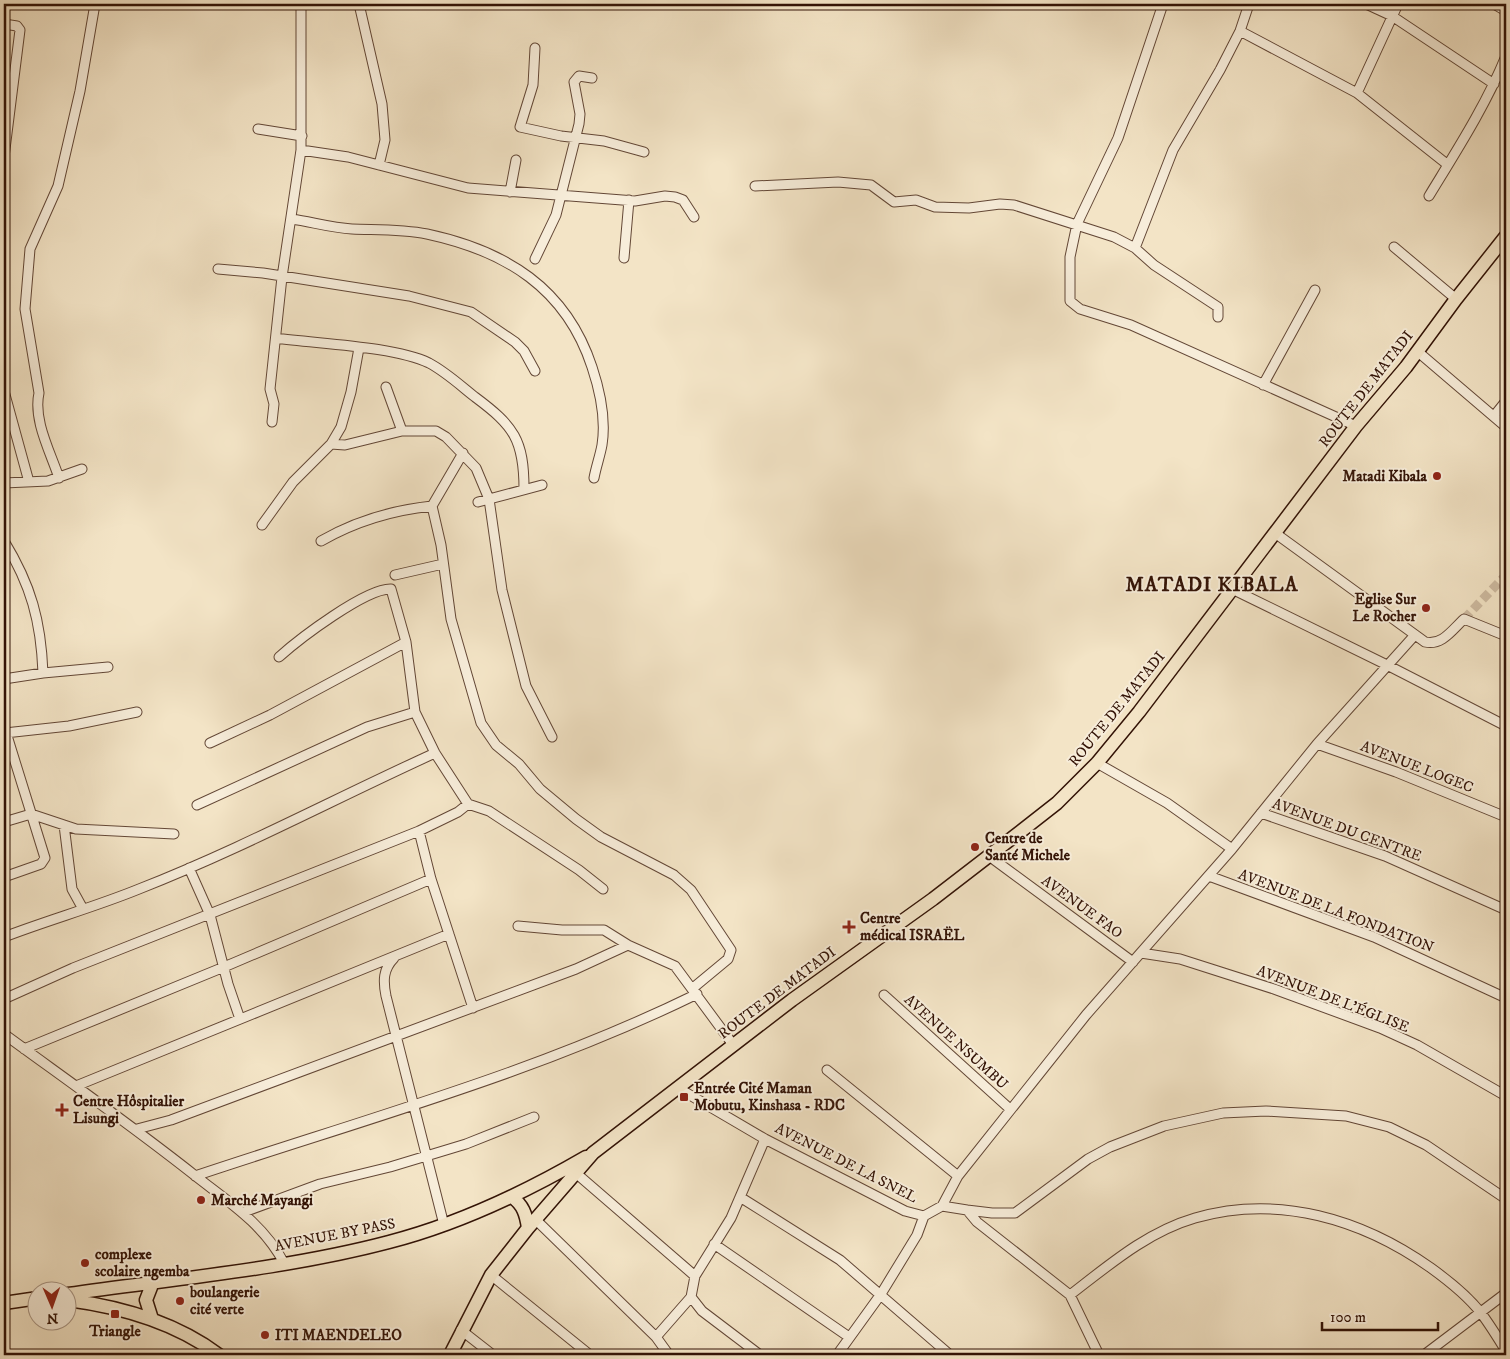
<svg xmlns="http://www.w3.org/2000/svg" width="1510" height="1359" viewBox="0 0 1510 1359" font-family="'IM FELL DW Pica',serif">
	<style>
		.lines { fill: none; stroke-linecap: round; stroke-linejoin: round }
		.minor-tunnel { stroke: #cdbaa0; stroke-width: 9; stroke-dasharray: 9 4.5; stroke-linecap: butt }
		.minor-casing { stroke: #634736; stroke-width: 11 }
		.highway-casing { stroke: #331306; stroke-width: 15 }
		.minor { stroke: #f7edda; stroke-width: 9 }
		.highway { stroke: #f3e4c6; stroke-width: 12 }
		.poi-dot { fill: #8f2418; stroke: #f7edda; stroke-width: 2 }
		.labels { text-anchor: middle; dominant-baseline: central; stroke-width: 4; stroke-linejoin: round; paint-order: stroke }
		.street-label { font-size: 15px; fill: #331306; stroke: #f7edda }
		.poi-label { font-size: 15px; font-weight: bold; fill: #331306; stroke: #f7edda; text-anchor: start }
		.district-label { font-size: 20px; font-weight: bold; letter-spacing: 1px; fill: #331306; stroke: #f7edda }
	</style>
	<rect width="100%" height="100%" fill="#f3e4c6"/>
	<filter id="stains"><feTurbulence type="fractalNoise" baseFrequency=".004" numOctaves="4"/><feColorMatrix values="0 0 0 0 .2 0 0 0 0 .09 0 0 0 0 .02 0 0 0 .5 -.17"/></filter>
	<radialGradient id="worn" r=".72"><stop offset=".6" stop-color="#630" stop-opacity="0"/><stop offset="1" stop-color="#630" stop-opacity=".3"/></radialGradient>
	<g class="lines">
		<path class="minor-tunnel" d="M1464,619l42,-44"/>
		<defs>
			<path id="minor" d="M359,4l23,100 3,36 -6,25
				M1163,4l-45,134 -41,86 -7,33v44l10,8 51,16 225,101
				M1366,4l26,12 102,68
				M1494,4l12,7
				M4,24l13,2 3,4 -16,127
				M1240,31l117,62 91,72
				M535,48l-2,37 -13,42 41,9 43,5 40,11
				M1357,93l41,-89
				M258,129l44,7
				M301,150l47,7 120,31 167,13 30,-5 10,1 8,3 11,17
				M755,186l83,-4 33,3 23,17 22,-2 19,7 34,1 31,-4 14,1 100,32 21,11 19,17 64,42v10
				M510,192l6,-32
				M1429,196c28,-46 57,-91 77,-140
				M292,219c20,3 40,9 60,10 25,1 50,0 75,5 79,17 139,54 165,133 8,24 14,53 10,78 -2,11 -6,22 -8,33
				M1394,247l62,52
				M1135,248l38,-98 47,-80 20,-39 9,-27
				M624,258l5,-58
				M535,259l21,-44 23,-91 1,-10 -6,-32 5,-6 13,2
				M218,269l45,4 146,23 62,16 44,30 9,9 11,20
				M276,338c42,6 117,8 153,25 17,9 32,23 46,34 39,29 49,43 49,92
				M1417,351l89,76
				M1263,385l52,-95
				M386,387l16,44
				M4,391l25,91
				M1494,416l12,-15
				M272,422l2,-18 -4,-15 12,-112 19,-127v-146
				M331,444l14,1 57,-14h34l10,6 30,31 13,31 13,91 24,96 26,51
				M59,478c-9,-27 -26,-58 -20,-85l-14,-84 5,-60 28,-63 22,-95 15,-87
				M4,483l44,-2 34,-12
				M478,502l64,-17
				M432,506l31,-53
				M262,525l31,-43 38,-38 10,-17 10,-35 8,-44
				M1275,533l150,109c17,4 27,-12 39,-23l42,17
				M4,541c27,44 37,80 39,132
				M321,541c33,-19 73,-31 111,-35l9,39 10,74 30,104 15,22 23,19 21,25 36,30 25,18 73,38 17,15 40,60 -3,9 -35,29
				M395,575l48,-11
				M1232,589l155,76 119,61
				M279,657c20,-18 87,-69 112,-68l15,53 9,70 20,41 33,51 21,7 90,59 24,19
				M4,679l39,-6 65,-6
				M4,726l41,132 -4,6 -37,13
				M5,733l64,-7 68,-14
				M210,743l60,-28 136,-73
				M1317,744l79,28 110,45
				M1097,763l70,40 65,46
				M197,805l170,-78 48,-15
				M1261,813l124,43 121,54
				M4,822l27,-8 45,15 98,5
				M64,825l8,64 11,20
				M419,831l12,48 42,129
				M989,856l144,106
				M189,868l21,47 18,69 12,35
				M1209,876l165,61 132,61
				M518,926l44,4h42l24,15 47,21 59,80
				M4,937c44,-17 91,-30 135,-48 102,-40 197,-91 296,-136
				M1141,953l39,6 94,30 106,39 37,17 89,51
				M394,958c-11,11 -11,23 -8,38l58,229
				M884,995l126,114
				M4,999l69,-31 346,-137 39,-19 10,-8
				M4,1034c63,46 127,91 189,140 34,27 70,49 91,89
				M24,1049l200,-82 207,-88
				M827,1070l131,106
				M76,1086l373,-152
				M678,1088l87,51 140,72 19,5 18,-10 25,4 10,12 93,73c39,-30 77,-63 125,-77 83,-24 167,1 236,50 18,13 36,27 50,45 9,12 17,25 25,38
				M137,1129l34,-9 405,-151 52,-24
				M577,1174l118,102
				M195,1176c170,-57 341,-103 502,-182
				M740,1197l100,63 110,95
				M942,1206l16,-30 128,-161 146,-166 85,-105 97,-108
				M967,1210l25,3h23l73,-54 22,-12 54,-21 59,-13 43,-2 80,5 43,11 37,18 80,54
				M244,1212l76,-28 70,-17 76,-23 68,-27
				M535,1219l121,118 13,18
				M714,1244l135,93
				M491,1275l99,80
				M1070,1295l29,60
				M691,1297l11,14 58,44
				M461,1330l32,25
				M656,1337l35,-40 4,-21 36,-58 34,-79
				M837,1355l44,-61 36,-59 7,-19
				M1424,1355l82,-62"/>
			<path id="highway" d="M512,1197c11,8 14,17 16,31
				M68,1294c104,-15 219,-25 321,-52 70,-18 135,-49 197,-85
				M68,1300c54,7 107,22 151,55
				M4,1303l34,-5
				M152,1319l-6,-19 7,-18
				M450,1355l41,-80 37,-47 65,-75 199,-153 141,-101 87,-67 37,-29 40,-40 42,-51 217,-286 50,-59 50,-68 50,-63"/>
		</defs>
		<use href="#minor" class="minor-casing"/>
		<use href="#highway" class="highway-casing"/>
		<use href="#minor" class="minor"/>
		<use href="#highway" class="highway"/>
	</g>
	<g class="poi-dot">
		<circle cx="1437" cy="476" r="5"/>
		<circle cx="1426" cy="608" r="5"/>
		<circle cx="975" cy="847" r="5"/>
		<path d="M846.5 919.5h5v5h5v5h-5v5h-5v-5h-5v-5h5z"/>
		<rect x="679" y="1092" width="10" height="10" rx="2.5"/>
		<path d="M59.5 1102.5h5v5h5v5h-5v5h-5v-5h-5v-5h5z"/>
		<circle cx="201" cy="1200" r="5"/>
		<circle cx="85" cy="1263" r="5"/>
		<circle cx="180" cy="1301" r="5"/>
		<rect x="110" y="1309" width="10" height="10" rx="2.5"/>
		<circle cx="265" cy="1335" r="5"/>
	</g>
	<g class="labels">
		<g class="street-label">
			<text transform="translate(1366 389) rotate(-52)">ROUTE DE MATADI</text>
			<text transform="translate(1117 709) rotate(-51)">ROUTE DE MATADI</text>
			<text transform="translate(1417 767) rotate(21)">AVENUE LOGEC</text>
			<text transform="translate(1347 830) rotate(20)">AVENUE DU CENTRE</text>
			<text transform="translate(1082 907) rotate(36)">AVENUE FAO</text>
			<text transform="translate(1336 911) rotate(21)">AVENUE DE LA FONDATION</text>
			<text transform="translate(777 993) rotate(-37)">ROUTE DE MATADI</text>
			<text transform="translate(1333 999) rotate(21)">AVENUE DE L'ÉGLISE</text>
			<text transform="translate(956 1042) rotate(42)">AVENUE NSUMBU</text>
			<text transform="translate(846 1163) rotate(27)">AVENUE DE LA SNEL</text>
			<text transform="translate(335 1235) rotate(-11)">AVENUE BY PASS</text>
		</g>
		<g class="poi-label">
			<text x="1427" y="476" text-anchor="end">Matadi Kibala</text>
			<text x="1416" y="599" text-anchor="end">Eglise Sur<tspan x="1416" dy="17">Le Rocher</tspan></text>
			<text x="985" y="838">Centre de<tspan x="985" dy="17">Santé Michele</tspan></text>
			<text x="860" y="918">Centre<tspan x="860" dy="17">médical ISRAËL</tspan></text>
			<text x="694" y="1088">Entrée Cité Maman<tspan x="694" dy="17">Mobutu, Kinshasa - RDC</tspan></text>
			<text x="73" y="1101">Centre Hôspitalier<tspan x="73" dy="17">Lisungi</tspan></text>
			<text x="211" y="1200">Marché Mayangi</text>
			<text x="95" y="1254">complexe<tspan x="95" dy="17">scolaire ngemba</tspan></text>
			<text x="190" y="1292">boulangerie<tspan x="190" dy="17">cité verte</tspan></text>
			<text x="115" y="1331" text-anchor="middle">Triangle</text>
			<text x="275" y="1335">ITI MAENDELEO</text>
		</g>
		<g class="district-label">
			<text x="1212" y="585">MATADI KIBALA</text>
		</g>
	</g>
	<rect width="1510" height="1359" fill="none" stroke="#f3e4c6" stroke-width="20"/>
	<rect x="5" y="5" width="1500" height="1349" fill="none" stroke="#331306" stroke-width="2.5"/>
	<rect x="10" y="10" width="1490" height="1339" fill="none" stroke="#331306"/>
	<g transform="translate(52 1306) rotate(178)"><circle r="24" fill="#f7edda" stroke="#a99685"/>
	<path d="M0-4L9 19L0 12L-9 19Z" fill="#8f2418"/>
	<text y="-8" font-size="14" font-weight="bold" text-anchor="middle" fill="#331306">N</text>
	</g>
	<path d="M1322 1322v8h116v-8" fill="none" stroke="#331306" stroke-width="2.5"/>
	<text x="1330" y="1322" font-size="15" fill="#331306" stroke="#f7edda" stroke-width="4" paint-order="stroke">100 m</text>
	<rect width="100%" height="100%" filter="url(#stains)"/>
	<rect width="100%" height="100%" fill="url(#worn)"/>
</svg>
